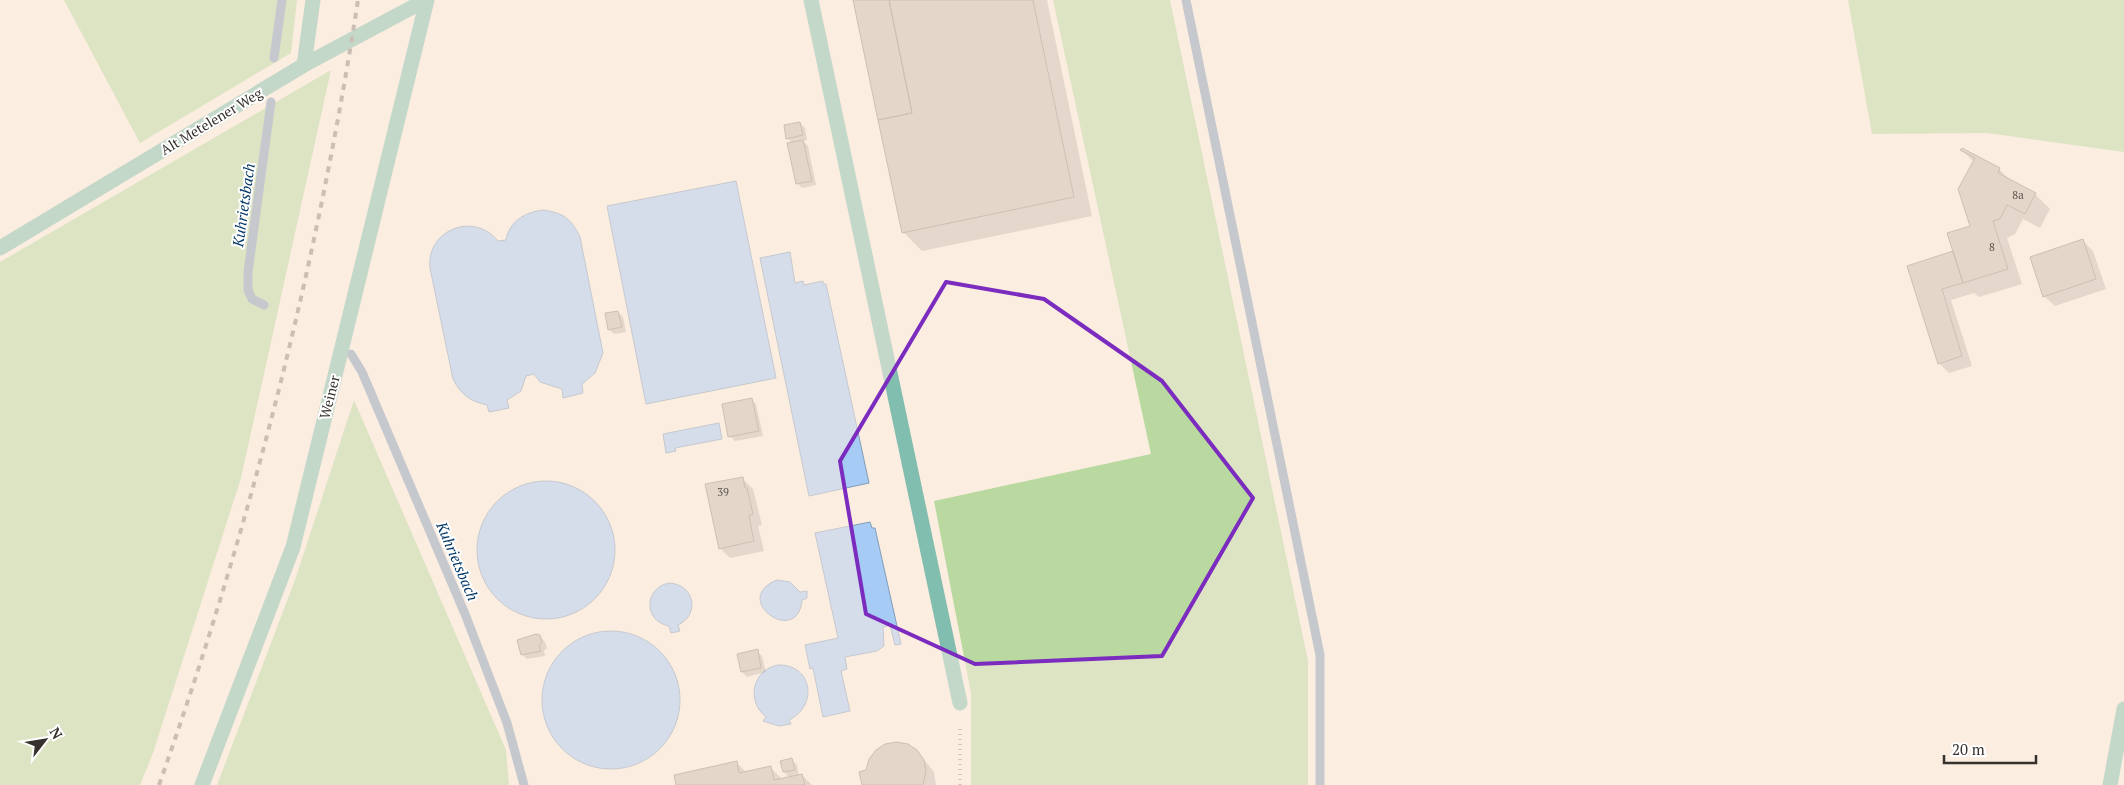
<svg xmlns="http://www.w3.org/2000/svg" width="2124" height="785" viewBox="0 0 2124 785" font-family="'PT Serif',serif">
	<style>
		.green { fill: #b9d9a0 }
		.water { fill: #a6cbf5; stroke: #849db9 }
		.shadow { fill: #0003 }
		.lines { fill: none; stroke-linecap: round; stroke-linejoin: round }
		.stream { stroke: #849db9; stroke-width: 9 }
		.building { fill: #c8baae; stroke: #96897e }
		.path { stroke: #948a82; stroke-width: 3; stroke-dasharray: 1 4; stroke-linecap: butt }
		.lane { stroke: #81beaf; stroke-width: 15 }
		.street { stroke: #81beaf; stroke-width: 15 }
		.rail { stroke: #90877f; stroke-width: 4; stroke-dasharray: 6 6; stroke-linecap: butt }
		.marked { fill: none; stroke: #7b2cbf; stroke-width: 4; stroke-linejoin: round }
		.labels { text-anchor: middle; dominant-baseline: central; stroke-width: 4; stroke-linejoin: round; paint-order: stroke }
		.number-label { font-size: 11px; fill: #5a534c }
		.street-label { font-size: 14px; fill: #36312c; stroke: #fff }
		.water-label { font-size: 15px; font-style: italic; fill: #053866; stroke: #fff }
	</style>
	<rect width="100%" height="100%" fill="#fbede0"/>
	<path class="green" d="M64,0h233l-6,53 -151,90z
		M1053,0h117l138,661v124h-337v-92l-37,-192 217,-47z
		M1848,0h276v152l-137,-19 -115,1z
		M331,70l-90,408 -88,275 -13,32h-140v-523z
		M354,400l152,350 3,35h-292l78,-205z"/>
	<path class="water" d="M736,181l40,197 -130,26 -39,-198z
		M543,210c20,3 28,8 37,27l23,116 -8,20 -13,11 1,9 -20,5 -1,-9 -22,-7 -6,-8 -8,2 -5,15 -14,9 2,8 -20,4 -2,-7c-17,-4 -26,-10 -34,-26l-23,-111c-4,-38 44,-57 68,-27l8,-1c3,-19 20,-28 37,-30z
		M790,252l5,31 8,-2 1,4 19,-4v3h3l43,199 -60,13 -49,-238z
		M719,423l3,16 -47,9 1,3 -10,2 -3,-19z
		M477 550a69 69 0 1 1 138 0a69 69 0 1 1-138 0Z
		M870,522l2,6h3l26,116 -6,1 -5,-20 -7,2 1,19 -7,5 -32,6 2,12 -6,2 9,40 -27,6 -10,-49 -3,1 -5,-24 33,-7 -23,-105z
		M777,580l13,2 10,10 7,-1v7l-5,2c-4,48 -73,-1 -25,-20z
		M669,583c25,1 32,31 9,42l2,6 -9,2 -2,-7c-26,-5 -25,-38 0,-43z
		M542 700a69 69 0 1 1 138 0a69 69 0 1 1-138 0Z
		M778,665c34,-1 41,40 11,55l2,4 -12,2 -16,-5 3,-4c-20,-16 -14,-47 12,-52z"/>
	<path class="shadow" d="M855,0h192l45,216 -170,35 -19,-19z
		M800,123l5,5 2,12 -4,1 5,5 8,39 -14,3 -5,-5 -4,-39 -6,-6z
		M1963,151l36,18 12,12 24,13 15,15 -10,19 -17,-9 -8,15 -8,4 15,46 -43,13 -5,-4 -23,7 21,66 -23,7 -10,-10 -30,-96 44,-14 18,-26 3,-65z
		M2083,241l10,10 13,38 -51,17 -11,-10z
		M618,312l5,5 3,15 -12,2 -5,-5z
		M751,399l5,5 7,32 -28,5 -5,-5z
		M742,478l11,11 9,36 -4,1 6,25 -34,7 -10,-10z
		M540,636l5,6 2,6 -3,3 1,5 -18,3 -5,-5z
		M757,651l5,5 4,16 -19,5 -5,-5z
		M917,751l17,21 2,13h-73z
		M792,760l5,5 2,11 3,-1 10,10h-135l60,-22 10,10 23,-6 12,12 8,-1 -6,-6z"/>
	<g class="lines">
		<path class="stream" d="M1186,0l134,655v130
			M274,58l8,-58
			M264,305l-12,-6 -4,-9v-18l23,-170
			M351,354l11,18 103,242 42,109 17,62"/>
	</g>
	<path class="building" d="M853,0h36l23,113 -34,7z
		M889,0h144l41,197 -172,36 -24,-113 34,-7z
		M800,122l3,13 -17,4 -2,-14z
		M803,140l9,41 -16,3 -9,-41z
		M1962,148l38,20 -2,5 38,20 -11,21 -18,-9 -7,14 -7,2 15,48 -45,14 -16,-50 23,-7 -12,-37 17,-31 -15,-8z
		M2083,239l13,40 -53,18 -13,-40z
		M1953,251l10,32 -21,6 20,67 -24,8 -31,-98z
		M618,311l4,16 -14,3 -3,-17z
		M752,398l7,33 -31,6 -6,-33z
		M743,477l2,11h2l6,26 -4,2 5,25 -35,8 -14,-65z
		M536,634l4,1 2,7 -3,3 2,6 -20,4 -4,-15z
		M758,649l3,19 -20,4 -4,-18z
		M896,742l12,2 9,6 7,10 2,11 -3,14h-61l-3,-13 7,-2 3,-11 7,-9 9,-6z
		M792,758l3,12 -12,2 -3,-11z
		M737,761l2,12 32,-7 3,14 28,-6 3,11h-129l-2,-10z"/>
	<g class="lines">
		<path class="path" d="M960,785v-59"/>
		<path class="lane" d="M811,0l149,703"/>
		<path class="street" d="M304,65l9,-65
			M0,248l304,-183 122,-65
			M202,785l91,-238 134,-547
			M2110,785l14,-76"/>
		<path class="rail" d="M159,785c90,-254 158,-518 199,-785"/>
	</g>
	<path d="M0 0H2124V785H0ZM946,282l98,17 118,82 91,117 -91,158 -187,8 -109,-50 -26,-153z" fill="#fbede0" fill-opacity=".55" fill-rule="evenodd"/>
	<path class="marked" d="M946,282l98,17 118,82 91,117 -91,158 -187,8 -109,-50 -26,-153z"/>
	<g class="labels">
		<g class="number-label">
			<text x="2018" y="195">8a</text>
			<text x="1992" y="247">8</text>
			<text x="723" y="492">39</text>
		</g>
		<g class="street-label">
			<text transform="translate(211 121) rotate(-31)">Alt Metelener Weg</text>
			<text transform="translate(329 397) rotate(-76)">Weiner</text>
		</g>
		<g class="water-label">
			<text transform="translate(243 205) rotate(-82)">Kuhrietsbach</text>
			<text transform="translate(458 561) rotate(67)">Kuhrietsbach</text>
		</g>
	</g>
	<g transform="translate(45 740) rotate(59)" stroke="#ffffff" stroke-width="4" paint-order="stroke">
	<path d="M0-4L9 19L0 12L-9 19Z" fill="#36312c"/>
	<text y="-8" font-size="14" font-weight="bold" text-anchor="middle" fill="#36312c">N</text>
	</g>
	<path d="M1944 755v8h92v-8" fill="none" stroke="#36312c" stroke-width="2.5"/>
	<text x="1952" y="755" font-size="15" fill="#36312c" stroke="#ffffff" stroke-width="4" paint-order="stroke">20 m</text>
</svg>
